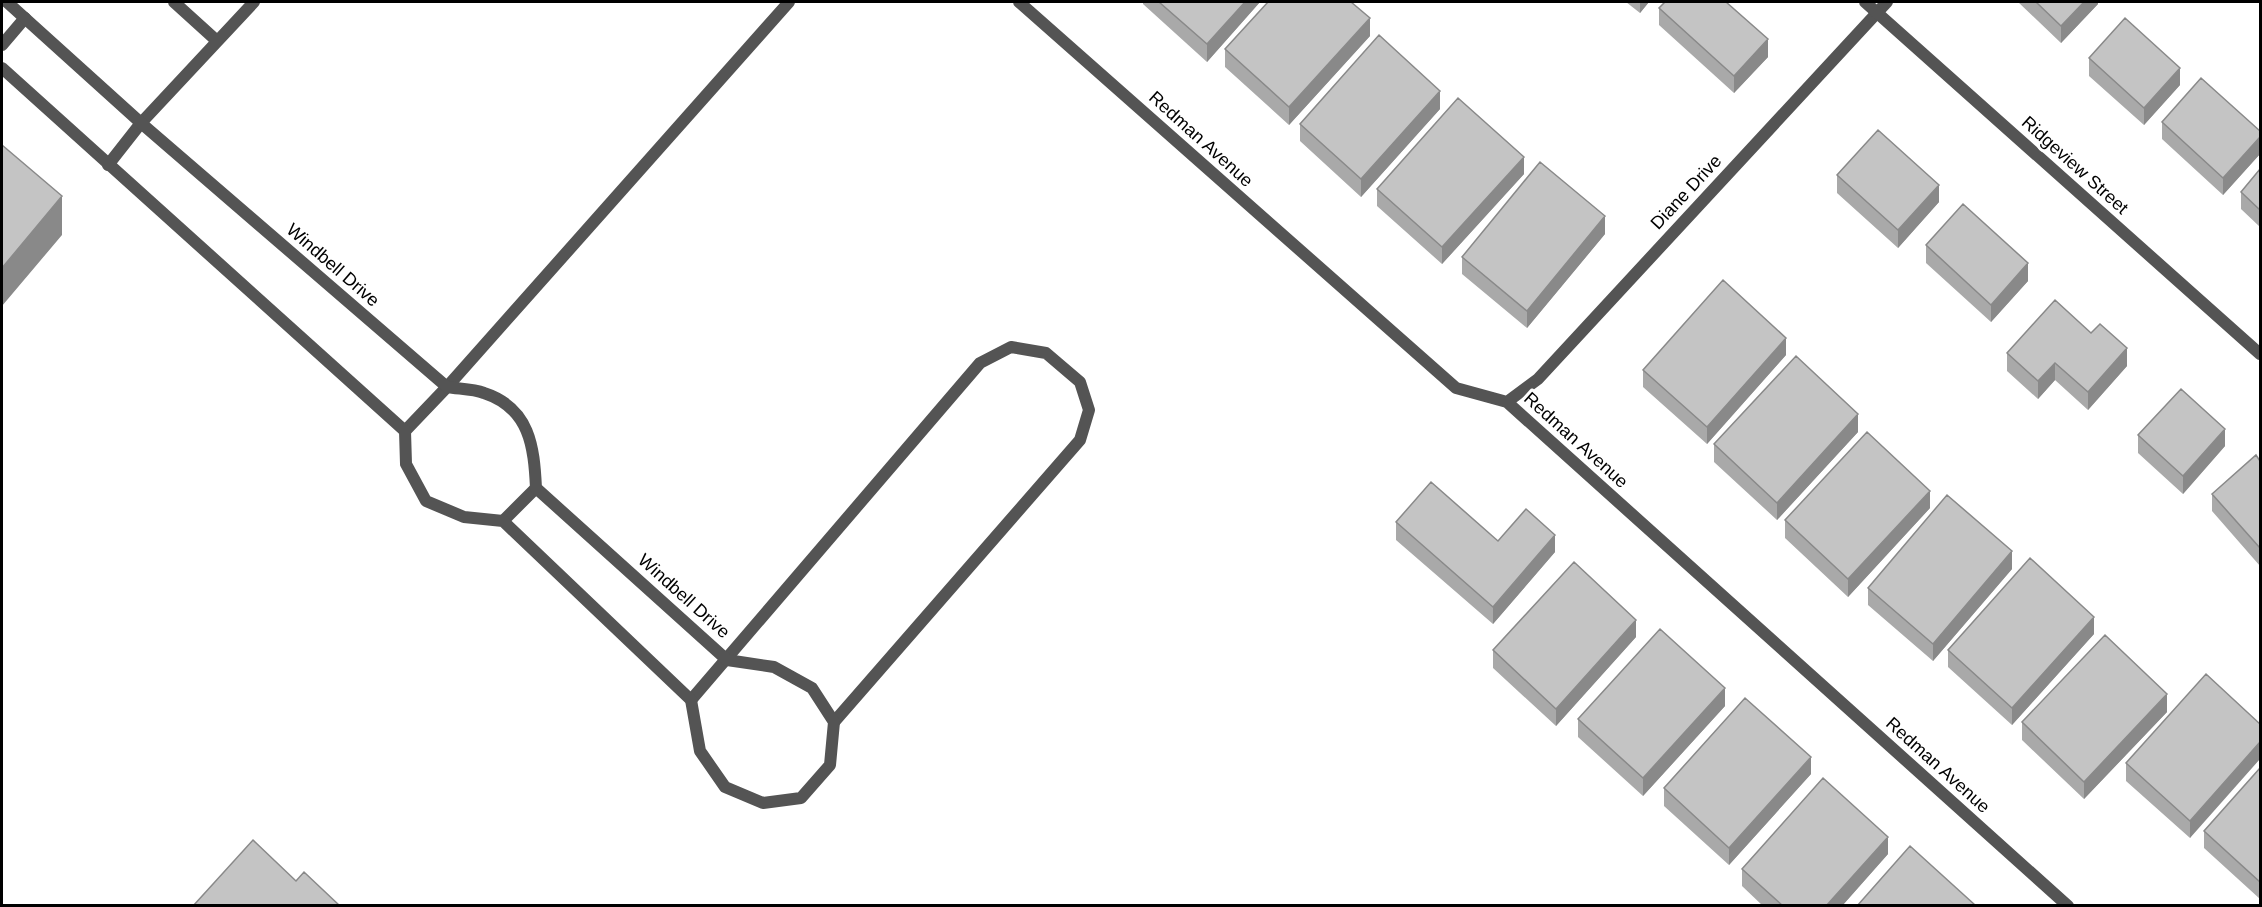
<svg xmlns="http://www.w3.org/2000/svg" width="2262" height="907" viewBox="0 0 2262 907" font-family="Helvetica,sans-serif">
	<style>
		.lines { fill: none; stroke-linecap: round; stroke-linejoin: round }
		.service { stroke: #545454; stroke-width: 12 }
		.minor { stroke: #545454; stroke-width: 12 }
		.tertiary { stroke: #545454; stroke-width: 12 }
		.wall { fill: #a9a9a9 }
		.shaded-wall { fill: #898989 }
		.building { fill: #c4c4c4; stroke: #898989; stroke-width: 1.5 }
		.labels { text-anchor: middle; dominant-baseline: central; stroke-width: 6; stroke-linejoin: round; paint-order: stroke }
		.street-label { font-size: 18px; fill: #000; stroke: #fff }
	</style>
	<rect width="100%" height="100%" fill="#fff"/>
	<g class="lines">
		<path class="service" d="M174,2l43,39
			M2,45l23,-27
			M108,165l33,-42 113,-121
			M405,431l42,-44 342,-385
			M503,521l33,-33
			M691,700l289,-337 31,-16 35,6 34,29 9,28 -9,30 -246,282"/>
		<path class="minor" d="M1019,2l437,386 51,14 561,504
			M2,68l403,363 1,33 20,37 38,16 39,4 188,179 9,51 25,36 38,16 38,-5 29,-33 4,-43 -22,-34 -38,-21 -47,-7 -191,-172c-2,-41 -6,-80 -52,-95 -11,-4 -25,-4 -37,-6l-306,-264 -134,-121
			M1507,402l31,-23 349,-377"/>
		<path class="tertiary" d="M1865,2l395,352"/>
	</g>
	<path class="wall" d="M1143,2h117l-53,60 -64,-58z
		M1626,2h23l-9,11z
		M2018,2h80v2l-37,39z
		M1659,8l109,49 -34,36 -75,-68z
		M1370,36l-81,89 -64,-58v-18z
		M2089,58l91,27 -36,40 -55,-49z
		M1440,109l-79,88 -61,-56v-17z
		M2162,122l98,9v23l-37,41 -61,-56z
		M2260,169v58l-19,-18v-17z
		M1524,174l-82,90 -65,-58v-17z
		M1837,175l102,27 -41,46 -61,-55z
		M1605,234l-78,94 -65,-54v-17z
		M1926,245l102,36 -37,41 -65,-59z
		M2007,353l120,13 -39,44 -33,-30 -17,19 -31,-28z
		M1786,355l-79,89 -64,-57v-17z
		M1858,432l-81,88 -63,-58v-18z
		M2138,435l87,11 -42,48 -45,-41z
		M2260,461v105l-48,-55v-17z
		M1930,508l-82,89 -63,-59v-18z
		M1396,522l102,19 57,11 -62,72 -97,-84z
		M2012,569l-79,92 -65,-56v-17z
		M2094,634l-82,91 -64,-58v-17z
		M1636,637l-80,89 -63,-58v-18z
		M1725,706l-82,90 -65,-59v-18z
		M2167,712l-83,87 -62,-59v-18z
		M2260,724l-70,114 -64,-57v-18z
		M2260,768v131l-56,-51v-17z
		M1811,774l-82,91 -65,-59v-18z
		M1888,854l-46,52h-79l-21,-20v-17z"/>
	<path class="shaded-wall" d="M1245,2h15l-53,60v-18z
		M1640,2h9l-9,11z
		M2084,2h14v2l-37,39v-17z
		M1370,18v18l-81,89v-18z
		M1768,39v18l-34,36v-17z
		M2180,68v17l-36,40v-17z
		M1440,91v18l-79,88v-18z
		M2260,137v17l-37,41v-17z
		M1524,157v17l-82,90v-17z
		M1939,185v17l-41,46v-18z
		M62,196v39l-60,71v-38z
		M1605,216v18l-78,94v-17z
		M2028,263v18l-37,41v-17z
		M1786,338v17l-79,89v-17z
		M2127,348v18l-39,44v-18z
		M2055,363v17l-17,19v-18z
		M1858,414v18l-81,88v-17z
		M2225,429v17l-42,48v-18z
		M1930,491v17l-82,89v-18z
		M1555,535v17l-62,72v-17z
		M2012,551v18l-79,92v-17z
		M2094,617v17l-82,91v-17z
		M1636,620v17l-80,89v-17z
		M1725,688v18l-82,90v-18z
		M2167,694v18l-83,87v-17z
		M2260,742v17l-70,79v-17z
		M1811,757v17l-82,91v-17z
		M1888,837v17l-46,52h-16z"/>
	<path class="building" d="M1159,2h86l-38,42z
		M1268,2h83l19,16 -81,89 -64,-58z
		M1665,2h61l42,37 -34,37 -75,-68z
		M2036,2h48l-23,24z
		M2125,18l55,50 -36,40 -55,-50z
		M1379,35l61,56 -79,88 -61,-55z
		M2201,78l59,53v6l-37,41 -61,-56z
		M1458,98l66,59 -82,90 -65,-58z
		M1878,130l61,55 -41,45 -61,-55z
		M2,145l60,51 -60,72z
		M1540,162l65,54 -78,95 -65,-54z
		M2260,169v41l-19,-18z
		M1963,204l65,59 -37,42 -65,-60z
		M1723,280l63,58 -79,89 -64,-57z
		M2055,300l36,33 9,-9 27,24 -39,44 -33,-29 -17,18 -31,-28z
		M1796,356l62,58 -81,89 -63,-59z
		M2181,389l44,40 -42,47 -45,-41z
		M1867,432l63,59 -82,88 -63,-59z
		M2256,455l4,6v87l-48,-54z
		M1431,482l67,59 28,-32 29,26 -62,72 -97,-85z
		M1947,495l65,56 -79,93 -65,-56z
		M2030,558l64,59 -82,91 -64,-58z
		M1574,562l62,58 -80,89 -63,-59z
		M1660,629l65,59 -82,90 -65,-59z
		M2105,635l62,59 -83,88 -62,-60z
		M2206,674l54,50v18l-70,79 -64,-58z
		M1745,698l66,59 -82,91 -65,-60z
		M2260,768v114l-56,-51z
		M1823,778l65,59 -62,69h-43l-41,-37z
		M253,840l43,41 8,-9 36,34h-147z
		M1910,846l65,59 -1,1h-117z"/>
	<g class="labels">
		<g class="street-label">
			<text transform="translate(1201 139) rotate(42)">Redman Avenue</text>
			<text transform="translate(2075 165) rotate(42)">Ridgeview Street</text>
			<text transform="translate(1686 192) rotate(-47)">Diane Drive</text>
			<text transform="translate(333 265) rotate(41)">Windbell Drive</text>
			<text transform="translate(1576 440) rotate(42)">Redman Avenue</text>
			<text transform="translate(684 596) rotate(42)">Windbell Drive</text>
			<text transform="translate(1938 765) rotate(42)">Redman Avenue</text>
		</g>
	</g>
	<rect width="2262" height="907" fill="none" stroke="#000000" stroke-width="6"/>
</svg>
